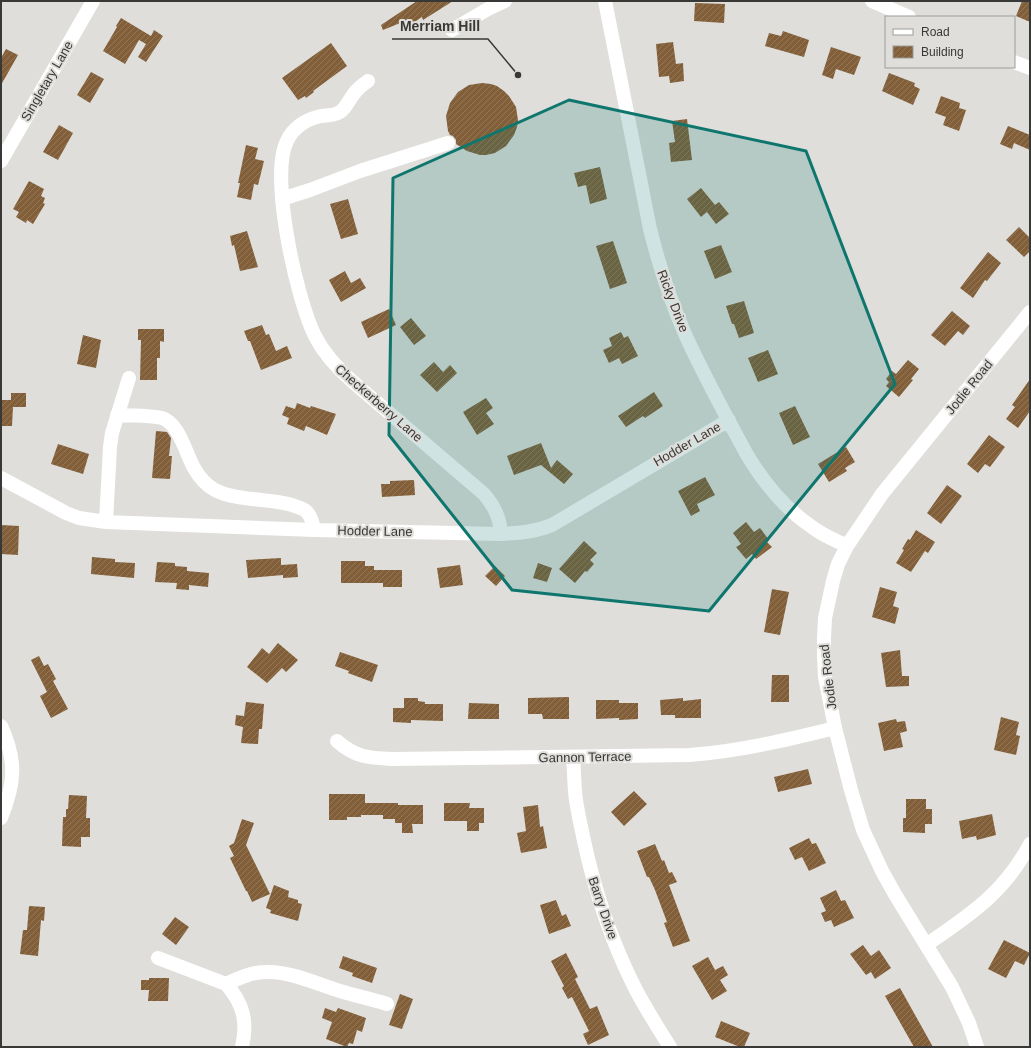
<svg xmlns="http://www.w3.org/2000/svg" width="1031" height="1048" viewBox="0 0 1031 1048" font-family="Helvetica,sans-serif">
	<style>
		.building { fill: url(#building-hatch) }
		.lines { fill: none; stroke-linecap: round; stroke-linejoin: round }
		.minor { stroke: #fff; stroke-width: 14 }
		.marked { fill: #0f766e; fill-opacity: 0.2; stroke: #0f766e; stroke-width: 3; stroke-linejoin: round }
		.labels { text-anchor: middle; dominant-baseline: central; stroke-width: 4; stroke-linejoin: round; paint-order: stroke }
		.street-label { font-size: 13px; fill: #383836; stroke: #dfdedb }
		.leader { fill: none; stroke: #383836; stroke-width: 1.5 }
		.callout-dot { fill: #383836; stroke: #dfdedb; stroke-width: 1.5 }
		.callout-label { font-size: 14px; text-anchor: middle; font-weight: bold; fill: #383836; stroke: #dfdedb; stroke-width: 4; stroke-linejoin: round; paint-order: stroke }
	</style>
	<defs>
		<pattern id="building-hatch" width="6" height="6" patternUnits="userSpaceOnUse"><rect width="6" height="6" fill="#825f38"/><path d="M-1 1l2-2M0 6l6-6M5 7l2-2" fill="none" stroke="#92785b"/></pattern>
	</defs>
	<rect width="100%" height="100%" fill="#dfdedb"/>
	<path class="building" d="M417,1h36l-30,19 -1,-3 -9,6 -3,-4 -27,11 -2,-5z
		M1022,1h8v21l-14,-6z
		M695,3l30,1 -1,19 -30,-2z
		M121,18l30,18 3,-6 9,6 -17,26 -8,-5 8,-13 -7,-4 -14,24 -22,-13 14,-24 -1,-1z
		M783,31l26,9 -5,17 -39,-11 4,-13 12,3z
		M673,42l3,22 7,-1 1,18 -14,2 -1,-7 -10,1 -3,-33z
		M331,43l16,23 -34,25 1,1 -8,6 -1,-2 -7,4 -16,-22z
		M831,47l30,10 -7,18 -18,-6 -3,10 -11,-4z
		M6,49l12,6 -17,30v-27z
		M91,72l13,7 -14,24 -13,-8z
		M889,73l26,10 -1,3 6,3 -7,16 -31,-14z
		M482,83l9,1 6,2 7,5 5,5 7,11 2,13 -1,7 -3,8 -8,11 -11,7 -9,2h-6l-13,-4 -11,-7v-4l-3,-4 -3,-1 -2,-4 -2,-15 4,-13 8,-11 11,-7z
		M941,96l19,7 -1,5 7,2 -7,21 -16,-6 3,-8 -11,-4z
		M687,119l5,41 -21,2 -2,-19 6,-1 -3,-21z
		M59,125l14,8 -15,27 -15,-8z
		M1008,126l22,9v15l-16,-7 -2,6 -12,-5z
		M246,145l12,3 -3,11 9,2 -6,24 -4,-1 -3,16 -14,-3 3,-14h-2z
		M600,167l7,32 -17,5 -4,-19 -8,2 -4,-14z
		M29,181l15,8 -3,7 4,2 -2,5 2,1 -12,20 -6,-4 -1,3 -10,-6 3,-5 -6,-3z
		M701,188l14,17 4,-3 10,12 -13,10 -9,-12 -6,5 -14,-18z
		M348,199l10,35 -17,5 -11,-35z
		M1019,227l11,11v13l-6,6 -18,-17z
		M247,231l11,36 -18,4 -6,-26 -2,1 -2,-10z
		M613,241l14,42 -17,6 -14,-43z
		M721,245l11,27 -17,7 -11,-28z
		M988,252l13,11 -14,18 -2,-1 -12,18 -13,-10z
		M345,271l6,12 9,-5 6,10 -25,14 -12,-22z
		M744,301l10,32 -15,5 -5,-14h-2l-6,-18z
		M389,309l7,16 -28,13 -7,-16z
		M952,311l18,15 -7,9 -5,-4 -13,15 -14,-11z
		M411,318l15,18 -12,9 -14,-18z
		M262,325l4,10 3,-1 7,17 11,-5 5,12 -31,12 -11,-29h-2l-4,-10z
		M138,329h26v13l-4,-1v17h-3v22h-17l1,-40h-3z
		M621,332l3,6 4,-2 10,20 -16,8 -3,-6 -10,5 -6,-13 9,-4 -3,-8z
		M83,335l18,5 -5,28 -19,-4z
		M768,350l10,24 -20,8 -10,-24z
		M908,360l11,9 -8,10 2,1 -14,17 -13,-11 3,-4 -3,-3 6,-8 4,3z
		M434,362l9,10 7,-7 7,8 -20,19 -17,-17z
		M1030,379v32l-12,17 -12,-9 9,-12 -3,-2z
		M654,392l9,14 -18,12 -2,-2 -17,11 -8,-11z
		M11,393h15v14h-13l-1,19h-11v-26h10z
		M486,398l7,10 -7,5 8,11 -17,11 -14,-23z
		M297,403l13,5 1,-2 25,8 -9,21 -21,-9 -2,5 -17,-7 2,-6 -7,-3 4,-9 9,3z
		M795,406l15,31 -17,8 -14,-32z
		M156,431l11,1 4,6 -2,18h3l-2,23 -18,-1z
		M989,435l16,12 -15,20 -5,-3 -7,9 -11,-9z
		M541,443l10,25 6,-8 16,14 -9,10 -23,-19 -27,10 -7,-19z
		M58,444l31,10 -6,20 -32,-10z
		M846,447l9,15 -10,6 2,3 -18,11 -11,-18z
		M705,477l10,18 -18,9 3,7 -9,5 -13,-25z
		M414,480l1,15 -33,2 -1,-13h9v-3z
		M947,485l15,11 -21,28 -14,-11z
		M746,522l8,10 6,-4 9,12 -2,2 5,5 -16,12 -4,-5 -6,5 -10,-12 5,-3 -8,-11z
		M1,525l18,1 -1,29 -17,-1z
		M916,530l19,12 -7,11 -3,-2 -14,21 -15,-9 8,-13 -2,-1 6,-10 2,1z
		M584,541l13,12 -7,7 4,4 -7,8 -2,-1 -10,12 -16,-14z
		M92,557l23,2v3l20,1 -1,15 -43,-4z
		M281,558v7l16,-1 1,13 -15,1v-3l-35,3 -2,-18z
		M341,561h24v5h9v4h28v17h-19v-4h-42z
		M157,562l18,1v3l12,1v4l22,2 -1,14 -19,-2v5l-13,-1 1,-6 -22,-1z
		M538,563l14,5 -5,14 -14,-4z
		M460,565l3,20 -23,3 -3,-20z
		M495,566l10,10 -9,10 -11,-10z
		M880,587l17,5 -4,14 6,2 -4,16 -23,-7z
		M772,589l17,3 -9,43 -16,-3z
		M278,643l20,17 -12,12 -4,-4 -15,15 -20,-16 15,-19 7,6z
		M900,650l2,26h7v10l-23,1 -5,-34z
		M340,652l38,13 -6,17 -24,-9 1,-2 -14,-5z
		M39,656l5,10 4,-2 8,15 -3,2 15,28 -17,9 -11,-22 7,-4 -16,-32z
		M772,675h17v27h-18z
		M569,697v22h-26l-1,-5h-14v-16z
		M404,698h14v3l7,1v2h18v17l-32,-1v3l-18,-1v-14h11z
		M683,698v3l18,-2v19h-26v-3h-14l-1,-15z
		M596,700h23v3h19v16l-19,1v-2l-23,1z
		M246,702l18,2 -2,25h-3l-1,15 -17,-1 2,-16 -8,-2 1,-10 8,1z
		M469,703l30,1v15h-31z
		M1001,717l18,5 -3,13 4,1 -4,19 -22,-5z
		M896,719l1,3 8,-1 2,10 -7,2 3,14 -19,4 -6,-28z
		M808,769l4,15 -34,8 -4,-15z
		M634,791l13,13 -23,22 -13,-14z
		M329,794h36v9h33v2h25v19h-11l1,9h-11v-10h-7v-4h-12v-4h-22v2h-14v3h-18z
		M69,795l18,1 -1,22h4v19h-9v10l-19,-1 1,-29h3v-8h2z
		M906,799h20v10h6v15h-7v9l-22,-1v-14h3z
		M444,803h26l-1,5h15v15h-5v8h-12v-10h-23z
		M538,805l2,22 3,-1 4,22 -26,5 -4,-20 9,-2 -3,-24z
		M992,814l4,21 -19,5 -1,-4 -14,3 -3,-18z
		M242,819l12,4 -8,22 24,49 -18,8 -5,-11h-1l-16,-33 4,-2 -5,-10 5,-3z
		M809,838l3,6 4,-1 10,20 -17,8 -7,-14 -7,3 -6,-12z
		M655,844l7,17 2,-1 5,13 3,-1 5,10 -8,3 21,56 -17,6 -9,-24 3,-1 -12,-32 -6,-13h-2l-10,-26z
		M274,885l15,6 -1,6 10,3v3l4,1 -4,17 -28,-8 1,-3 -5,-2z
		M836,890l5,11 4,-1 9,18 -20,9 -3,-7 -6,2 -4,-9 5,-2 -6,-13z
		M556,900l6,16 4,-2 5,12 -22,8 -9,-29z
		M29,906l16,1 -1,14 -3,-1 -3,36 -18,-2 3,-24h4z
		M175,917l14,10 -13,18 -14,-11z
		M1004,940l26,13 -6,12 -9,-4 -9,17 -18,-9z
		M863,945l8,11 8,-6 12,18 -16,11 -4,-7 -5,3 -16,-21z
		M566,953l12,24 -3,2 15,30 7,-3 12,29 -21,10 -5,-11 6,-3 -17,-34 -4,2 -6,-11 2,-2 -13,-25z
		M343,956l34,12 -5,15 -20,-7 1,-3 -14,-5z
		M708,957l7,13 8,-4 5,9 -8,5 7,11 -15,9 -20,-34z
		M149,978h20l-1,23h-20l1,-11h-8v-10h8z
		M900,988l33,59h-19l-29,-51z
		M400,994l13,5 -11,30 -13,-4z
		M325,1008l11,4 2,-4 28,10 -4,14 -5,-2 -4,14 -4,-1 -2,4 -21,-8 6,-17 -10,-4z
		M721,1021l29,12 -6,14h-4l-25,-10z"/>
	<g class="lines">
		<path class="minor" d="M605,1l45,228c9,36 20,71 35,105 18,40 40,80 61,119 17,29 38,55 66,74 10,8 23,13 35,19
			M872,1l37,16
			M452,30l36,-21 17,-8
			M1014,62l16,6
			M368,81c-6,4 -11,8 -15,14 -4,5 -7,13 -13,17 -6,4 -16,3 -23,5 -12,3 -25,12 -30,24 -18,35 10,160 28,195 9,18 23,33 38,46l131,112c10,12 16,23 17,40
			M1,161l92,-160
			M282,199l28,-9 50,-19 88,-28
			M117,415c14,1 32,0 45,3 17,5 24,36 32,50 5,9 12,17 21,22 21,11 53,8 77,15 5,2 10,3 14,6 5,5 7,12 8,19
			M1,478l65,35 13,5 27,4 208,8 187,4c18,-1 34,-2 51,-9l177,-105
			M106,522l4,-75 2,-14 17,-55
			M1,726c16,35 14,57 0,92
			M337,741c18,16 31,17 55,18l298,-4c50,-4 97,-15 145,-27
			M573,757c1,11 1,22 2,34 1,16 6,34 9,50 11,51 28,102 52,149 10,19 22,38 34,57
			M926,945c44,-30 79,-53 104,-101
			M158,958l68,26c13,-6 26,-12 40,-12 24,-1 51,12 74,19 16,5 32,8 47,13
			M226,984c17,19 22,37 16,63
			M977,1047l-8,-24 -17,-36 -56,-91 -14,-25 -19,-41 -12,-40 -16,-62 -10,-51 -1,-20v-19l1,-20 8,-37 5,-17 9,-18 35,-52 148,-182"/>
	</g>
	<path class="marked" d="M569,100l237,51 89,233 -186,227 -197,-21 -123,-155 4,-257z"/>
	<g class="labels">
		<g class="street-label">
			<text transform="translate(47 81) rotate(-60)">Singletary Lane</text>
			<text transform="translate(673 301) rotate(69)">Ricky Drive</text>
			<text transform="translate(969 387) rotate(-51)">Jodie Road</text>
			<text transform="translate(379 403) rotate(41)">Checkerberry Lane</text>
			<text transform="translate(687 444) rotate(-30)">Hodder Lane</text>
			<text transform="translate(375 531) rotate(1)">Hodder Lane</text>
			<text transform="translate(828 677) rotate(-97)">Jodie Road</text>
			<text transform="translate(585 757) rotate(-1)">Gannon Terrace</text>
			<text transform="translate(603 908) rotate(71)">Barry Drive</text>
		</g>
	</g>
	<path class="leader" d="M518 75L488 39H392"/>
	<circle class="callout-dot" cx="518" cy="75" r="4"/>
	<g class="callout-label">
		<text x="440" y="31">Merriam Hill</text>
	</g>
	<rect width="1031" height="1048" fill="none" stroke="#383836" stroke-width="4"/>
	<rect x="885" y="16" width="130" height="52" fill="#dfdedb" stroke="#9c9c99"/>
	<rect x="893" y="29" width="20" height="6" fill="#ffffff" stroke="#9c9c99"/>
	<text x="921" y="36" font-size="12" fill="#383836">Road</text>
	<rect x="893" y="46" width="20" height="12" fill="url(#building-hatch)" stroke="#9c9c99"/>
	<text x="921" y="56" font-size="12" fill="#383836">Building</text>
</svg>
